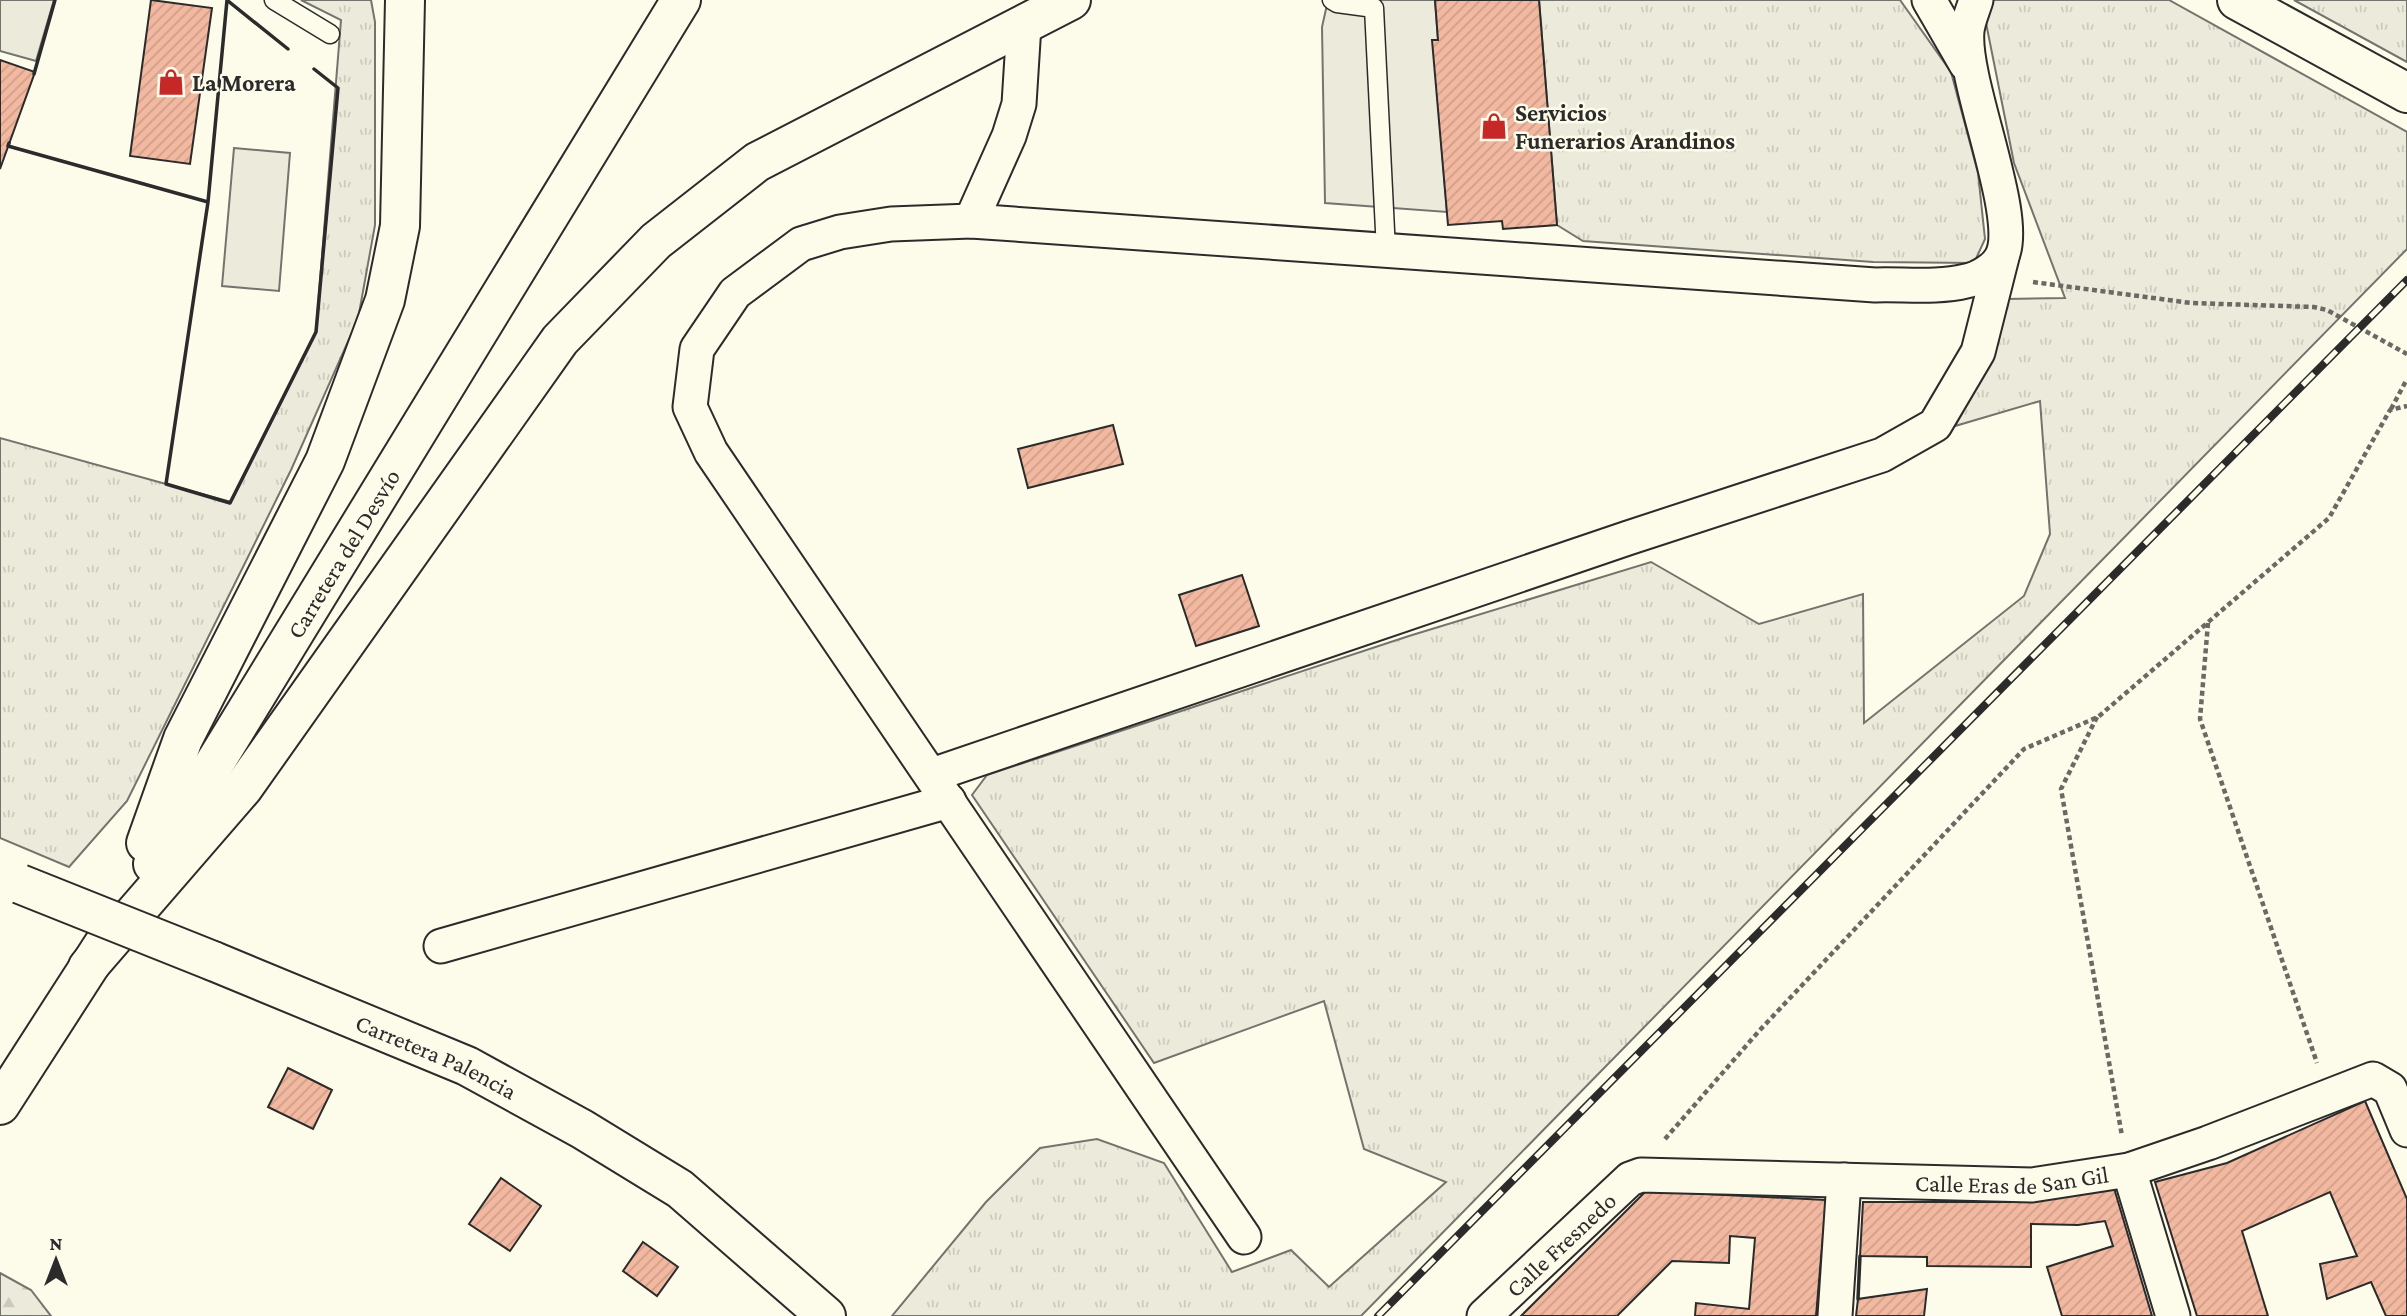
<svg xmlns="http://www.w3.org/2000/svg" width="2407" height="1316" viewBox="0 0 2407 1316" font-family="'Crimson Pro',serif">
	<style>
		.grass { fill: url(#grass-tufts); stroke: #74746e; stroke-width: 2 }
		.forest { fill: url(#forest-firs); stroke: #74746e; stroke-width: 2 }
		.pitch { fill: #ecebdb; stroke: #74746e; stroke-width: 2 }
		.parking { fill: #eceadb; stroke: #74746e; stroke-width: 2 }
		.building { fill: url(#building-hatch); stroke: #2b2b2b; stroke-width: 2 }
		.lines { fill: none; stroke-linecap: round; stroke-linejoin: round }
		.service-casing { stroke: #2b2b2b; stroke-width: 21 }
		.minor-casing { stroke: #2b2b2b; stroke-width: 37 }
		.tertiary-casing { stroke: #2b2b2b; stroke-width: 42 }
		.primary-casing { stroke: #2b2b2b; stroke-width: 42 }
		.trunk-casing { stroke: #2b2b2b; stroke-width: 42 }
		.path { stroke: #6a6964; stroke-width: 4.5; stroke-dasharray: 5 3.5; stroke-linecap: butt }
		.service { stroke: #fdfbea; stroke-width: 18 }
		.minor { stroke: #fdfbea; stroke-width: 33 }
		.tertiary { stroke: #fdfbea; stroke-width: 38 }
		.primary { stroke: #fdfbea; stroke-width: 38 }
		.trunk { stroke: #fdfbea; stroke-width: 38 }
		.rail-casing { stroke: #2b2b2b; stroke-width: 8 }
		.rail { stroke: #fdfbea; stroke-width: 5; stroke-dasharray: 16; stroke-linecap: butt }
		.tertiary-bridge-casing { stroke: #2b2b2b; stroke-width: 42; stroke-linecap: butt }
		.tertiary-bridge { stroke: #fdfbea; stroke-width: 38 }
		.wall { stroke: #2b2b2b; stroke-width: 3.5 }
		.labels { text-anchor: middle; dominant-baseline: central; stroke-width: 5; stroke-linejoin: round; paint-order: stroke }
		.poi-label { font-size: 24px; font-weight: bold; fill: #2b2b2b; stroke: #fdfbea; text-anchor: start }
		.street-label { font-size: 24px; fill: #2b2b2b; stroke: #fdfbea }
	</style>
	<defs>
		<pattern id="grass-tufts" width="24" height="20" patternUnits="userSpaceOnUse" patternTransform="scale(1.75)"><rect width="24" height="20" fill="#ecebdb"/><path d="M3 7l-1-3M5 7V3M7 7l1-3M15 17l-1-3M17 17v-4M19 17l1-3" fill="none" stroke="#cbcabc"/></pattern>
		<pattern id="forest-firs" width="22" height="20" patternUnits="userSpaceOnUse" patternTransform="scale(1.75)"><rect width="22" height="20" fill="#ecebdb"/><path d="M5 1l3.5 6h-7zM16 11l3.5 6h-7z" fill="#cbcabc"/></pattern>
		<pattern id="building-hatch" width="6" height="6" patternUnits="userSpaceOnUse" patternTransform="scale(1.75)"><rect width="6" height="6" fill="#f2b8a0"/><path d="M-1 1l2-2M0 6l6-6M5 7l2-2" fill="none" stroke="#d09e8a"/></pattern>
	</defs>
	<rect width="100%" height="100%" fill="#fdfbea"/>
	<path class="grass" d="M301,0h70l4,22v203l-17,94 -67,151 -164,331 -58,66 -69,-29v-400l231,64 85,-171 25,-311z
		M1539,0h361l51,72 27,101 7,66 -11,24 -101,-1 -290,-21 -26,-16z
		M1994,0h175l238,132v117l-1046,1067h-469l94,-114 54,-54 57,-9 67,24 68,109 59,-22 38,37 117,-105 -82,-33 -40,-148 -170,62 -182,-268 15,-20 422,-139 242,-74 108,62 104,-30 1,129 160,-127 26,-62 -10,-133 -85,25 36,-68 14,-59 60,-1 -51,-135 -30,-150z
		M2294,0h113v62z"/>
	<path class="forest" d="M0,1273l31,17 20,26h-51z"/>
	<path class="pitch" d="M234,148l56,5 -11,138 -57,-5z"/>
	<path class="parking" d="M0,0h54l-18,61 -36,-10z
		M1328,0h107l3,40 -5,1 14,171 -122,-9 -3,-176z"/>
	<path class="building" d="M151,0l61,8 -22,156 -60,-8z
		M1435,0h104l18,225 -54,4 -1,-8 -54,4 -16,-185h6z
		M0,60l35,12 -35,97z
		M1113,425l10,39 -95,24 -10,-39z
		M1242,575l17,51 -63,20 -17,-51z
		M288,1068l44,22 -19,39 -45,-22z
		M2365,1101l42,98v117h-21l-15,-34 -44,17 -7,-35 37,-8 -27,-64 -88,39 26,85h-71l-42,-134 72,-19z
		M501,1178l40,28 -31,45 -41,-27z
		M2114,1188l38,128h-90l-15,-49 66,-21 -8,-25 -27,4 -47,-1v43l-104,-1v-9l-67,-1 3,-54h170z
		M1646,1191l180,9 -10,116h-121l1,-13 53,6 6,-71 -25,-2 -1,27 -57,-2 -55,55h-96z
		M643,1242l35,25 -21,29 -34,-25z
		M1927,1289l-3,27h-68l2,-17z"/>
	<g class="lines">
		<defs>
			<path id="service" d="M274,0l56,34
				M1332,0l5,3 37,5 12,243"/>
			<g id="minor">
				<path d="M1929,0l37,64"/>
				<path d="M1024,25l-5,79 -10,32 -38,85 904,64c29,-1 63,3 91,-4 12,-2 29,-12 35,-23 22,-38 -39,-175 -34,-227 1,-10 6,-21 9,-31"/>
				<path d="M971,221l-80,3 -51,8 -39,12 -66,49 -38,56 -7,58 21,45 533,785"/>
				<path d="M932,775l696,-237 254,-83 53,-30 43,-73 24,-95"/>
				<path d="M441,946l508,-145"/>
				<path d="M2129,1170l44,146"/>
				<path id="s1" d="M1484,1316l146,-137 11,-4 391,10 97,-15 79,-27 165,-64 17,10 17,41"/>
				<path d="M1835,1316l9,-136"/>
			</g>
			<g id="tertiary">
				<path id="s2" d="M213,961l254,105 115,63 98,60 146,127"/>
			</g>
			<path id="primary" d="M2237,0l170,93"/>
			<g id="trunk">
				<path d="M146,843l37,-104 142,-278 60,-161 15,-74 5,-226"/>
				<path id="s3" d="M153,864l528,-864"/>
				<path d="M88,967l155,-179 317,-448 96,-99 101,-79 314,-162"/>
				<path d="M0,1105l103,-160"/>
			</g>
		</defs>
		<use href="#service" class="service-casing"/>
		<use href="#minor" class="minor-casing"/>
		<use href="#tertiary" class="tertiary-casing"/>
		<use href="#primary" class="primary-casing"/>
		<use href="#trunk" class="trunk-casing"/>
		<path class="path" d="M2033,282l158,21 123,4 13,3 80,44
			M2391,409l16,-30
			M2208,623l-8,96 117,344
			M2097,717l-36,72 61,347
			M1665,1139l94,-108 265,-282 74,-32 231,-199 61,-108 17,-4"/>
		<use href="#service" class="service"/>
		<use href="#minor" class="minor"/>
		<use href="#tertiary" class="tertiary"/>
		<use href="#primary" class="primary"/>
		<use href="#trunk" class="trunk"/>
		<defs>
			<path id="rail" d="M1378,1316l1029,-1036"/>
		</defs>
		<use href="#rail" class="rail-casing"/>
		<use href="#rail" class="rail"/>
		<defs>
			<path id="tertiary-bridge" d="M20,884l193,77"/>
		</defs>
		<use href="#tertiary-bridge" class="tertiary-bridge-casing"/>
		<use href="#tertiary-bridge" class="tertiary-bridge"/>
		<path class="wall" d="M228,1l60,48
			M34,74l21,-74
			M9,143l-1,3 200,56 19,-202
			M208,202l-42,282 64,19 86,-171 22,-244 -24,-19
			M1858,1299l2,-43"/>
	</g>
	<defs>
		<symbol id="shop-bare" viewBox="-9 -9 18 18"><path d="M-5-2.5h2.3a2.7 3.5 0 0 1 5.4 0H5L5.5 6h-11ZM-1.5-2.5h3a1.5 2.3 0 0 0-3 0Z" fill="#c62828" stroke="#fdfbea" stroke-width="2.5" paint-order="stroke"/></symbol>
	</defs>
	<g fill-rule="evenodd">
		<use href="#shop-bare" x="152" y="63" width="38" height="38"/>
		<use href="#shop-bare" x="1475" y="107" width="38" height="38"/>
	</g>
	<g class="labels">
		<g class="poi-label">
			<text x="192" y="82">La Morera</text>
			<text x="1515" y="112">Servicios<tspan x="1515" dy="28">Funerarios Arandinos</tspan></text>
		</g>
		<g class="street-label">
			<text stroke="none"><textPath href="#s3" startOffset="364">Carretera del Desvío</textPath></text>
			<text stroke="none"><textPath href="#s2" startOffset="243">Carretera Palencia</textPath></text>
			<text stroke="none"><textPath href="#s1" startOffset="583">Calle Eras de San Gil</textPath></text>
			<text stroke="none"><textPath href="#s1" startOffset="105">Calle Fresnedo</textPath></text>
		</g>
	</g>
	<g transform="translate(56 1260)" stroke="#fdfbea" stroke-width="5" paint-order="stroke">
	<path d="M0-5L12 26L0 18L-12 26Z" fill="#2b2b2b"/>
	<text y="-10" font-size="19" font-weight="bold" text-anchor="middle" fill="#2b2b2b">N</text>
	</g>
</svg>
